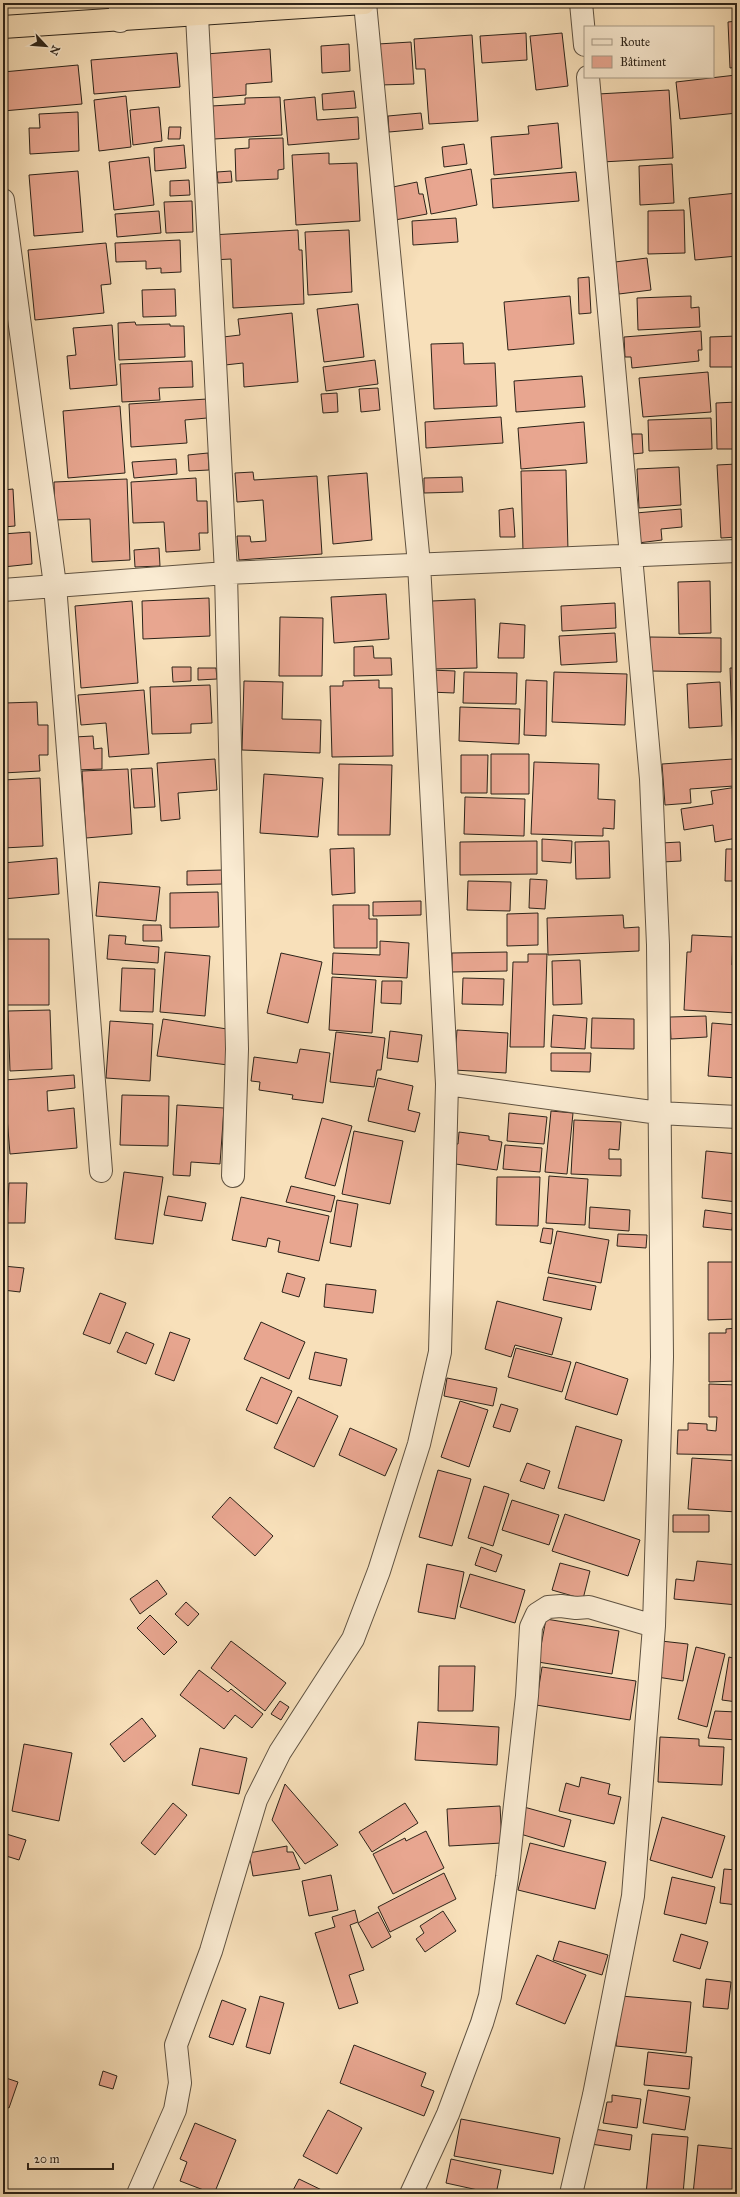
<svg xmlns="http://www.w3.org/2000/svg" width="740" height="2197" viewBox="0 0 740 2197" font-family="'IM FELL Great Primer',serif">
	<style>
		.building { fill: #e8a690; stroke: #2c2319 }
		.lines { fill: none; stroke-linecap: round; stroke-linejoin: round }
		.minor-casing { stroke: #5f5241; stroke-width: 24 }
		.trunk-casing { stroke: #2c2319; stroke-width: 24 }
		.minor { stroke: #faebd2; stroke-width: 22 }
		.trunk { stroke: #f8e0ba; stroke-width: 22 }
	</style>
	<rect width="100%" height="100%" fill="#f8e0ba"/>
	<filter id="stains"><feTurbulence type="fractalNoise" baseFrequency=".005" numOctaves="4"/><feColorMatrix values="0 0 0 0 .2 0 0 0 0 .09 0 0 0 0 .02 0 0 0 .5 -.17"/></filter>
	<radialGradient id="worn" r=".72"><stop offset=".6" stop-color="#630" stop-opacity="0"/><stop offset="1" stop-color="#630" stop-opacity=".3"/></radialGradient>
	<path class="building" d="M737,21v46l-7,1 -2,-46z
		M526,33l1,27 -45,3 -2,-27z
		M562,33l6,53 -32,4 -6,-54z
		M472,35l6,86 -49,3 -4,-55h-9l-2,-30z
		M411,42l3,42 -34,1 -2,-41z
		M349,44l1,27 -28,2 -1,-27z
		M270,49l2,33 -26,2v11l-37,3 -3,-44z
		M177,53l3,34 -86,7 -3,-34z
		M78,65l4,39 -79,7v-39z
		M736,75l1,38 -57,6 -4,-37z
		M669,90l4,68 -71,4 -4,-68z
		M354,91l2,17 -33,2 -1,-16z
		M126,96l5,51 -32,4 -5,-51z
		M280,97l2,38 -68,4 -2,-33 33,-2v-6z
		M315,97l2,23 41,-3 1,22 -71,6 -4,-45z
		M159,107l3,34 -29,4 -3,-35z
		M78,112l1,39 -49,3 -1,-26h11l-1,-14z
		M421,113l2,16 -34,3 -1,-16z
		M558,123l4,45 -68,7 -3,-38 38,-3 -1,-8z
		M169,127h12l-1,12h-12z
		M283,138l1,31 -6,1v9l-42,2 -1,-32 14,-1v-9z
		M464,144l3,20 -23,3 -2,-20z
		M184,145l2,23 -31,3 -1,-23z
		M329,153v11l28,-1 3,58 -64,4 -4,-70z
		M149,157l5,48 -40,5 -5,-48z
		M672,164l2,39 -34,2 -1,-39z
		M471,169l6,36 -46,9 -6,-36z
		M78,171l5,61 -49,4 -5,-61z
		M231,171l1,11 -14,1 -1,-11z
		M576,172l3,29 -86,7 -2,-29z
		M189,180l1,15 -20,1v-15z
		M417,182l2,12h4l4,20 -32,6 -7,-32z
		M737,193v63l-42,4 -6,-62z
		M192,201l1,31 -27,1 -2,-31z
		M684,210l1,43 -37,1v-43z
		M159,211l2,22 -44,4 -2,-23z
		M456,218l2,24 -45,3 -1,-24z
		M298,230l1,20h3l2,54 -71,4 -2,-49 -19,1 -1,-25z
		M349,230l3,62 -44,3 -3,-63z
		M180,240l1,32 -20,1v-5l-15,1v-8l-30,1 -1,-19z
		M106,243l5,41 -10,1 3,28 -69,7 -7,-70z
		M647,258l4,32 -32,4 -4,-32z
		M589,277l2,36 -12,1 -1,-36z
		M175,289l1,27 -33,1 -1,-27z
		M570,296l4,48 -66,6 -4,-48z
		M691,296v12l8,-1 1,20 -62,3 -1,-32z
		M358,304l6,53 -40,5 -7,-53z
		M292,313l6,69 -54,5 -1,-24 -18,2 -2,-28 17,-2 -2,-16z
		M135,322l1,3 34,-1v2h14l1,31 -66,3 -1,-37z
		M112,325l5,60 -47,4 -3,-33 9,-1 -3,-27z
		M701,331l1,19h-4l1,11 -67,7 -1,-11h-6l-1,-20z
		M737,336v31h-27v-30z
		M463,343l1,21 31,-1 2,43 -63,3 -3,-65z
		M375,360l3,24 -52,7 -3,-24z
		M192,361l1,26 -34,1 1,12 -38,2 -2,-38z
		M708,372l3,40 -68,5 -4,-39z
		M582,376l3,31 -69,5 -2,-31z
		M378,388l2,22 -19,2 -2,-23z
		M337,393l1,19 -15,1 -2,-19z
		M207,399v19l-22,2 2,23 -56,4 -2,-43z
		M737,402v47h-20l-1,-46z
		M120,406l5,67 -57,5 -5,-67z
		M501,417l2,26 -77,5 -1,-26z
		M711,418l1,31 -63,2 -1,-31z
		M584,422l3,41 -66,6 -3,-41z
		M632,434h10l1,19 -11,1z
		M208,453l1,17 -20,1 -1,-16z
		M176,459l1,15 -43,4 -2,-16z
		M737,464v73l-16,1 -4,-73z
		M679,467l2,38 -42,3 -2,-39z
		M566,470l2,81 -45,1 -2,-81z
		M253,472l1,8 63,-4 5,78 -83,6 -2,-24h13l1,6 15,-1 -3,-41 -26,2 -2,-29z
		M367,473l5,67 -39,4 -5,-68z
		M462,477l1,15 -39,1v-15z
		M196,478l1,23h10l1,32h-9l1,17 -34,2 -2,-30 -31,1 -2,-41z
		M127,479l3,81 -38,2 -2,-43 -35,1 -1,-38z
		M13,489l2,37 -12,1v-37z
		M513,508l2,29h-15l-1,-27z
		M681,509l1,18 -21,2 1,11 -24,3 -2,-30z
		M30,532l2,32 -29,3v-33z
		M159,548l1,18 -25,1 -1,-17z
		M710,581l1,52 -32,1 -1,-52z
		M386,594l3,45 -55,4 -3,-46z
		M209,598l1,38 -67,3 -1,-38z
		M475,599l2,69 -44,1 -1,-68z
		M132,601l6,82 -57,5 -6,-82z
		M615,603l1,25 -54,3 -1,-25z
		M280,617l43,1 -1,58h-43z
		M734,619h3v43h-3z
		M500,623l25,2 -1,33h-26z
		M3,633l4,67h-4z
		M615,633l2,29 -56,3 -2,-29z
		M650,637l71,1v34l-72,-1z
		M373,646l1,12h17l1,17 -38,1v-29z
		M172,667h19v14l-18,1z
		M198,668h18l1,11 -19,1z
		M730,668h7v87h-4z
		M430,670l25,1 -1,22 -25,-1z
		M464,672l53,1 -1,31 -53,-1z
		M554,672l73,2 -2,51 -73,-3z
		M379,680v8h13l1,68 -61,1 -2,-71h13v-5z
		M526,680l21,1 -1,55 -22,-1z
		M244,681l39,1 -1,37 39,1 -1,33 -78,-3z
		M720,682l2,44 -33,2 -2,-44z
		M210,685l2,38 -21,1v9l-39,1 -2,-47z
		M144,690l5,64 -40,3 -3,-34 -25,2 -3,-30z
		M37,702l1,23h10v30h-9l1,16 -37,2 2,-70z
		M460,707l60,2 -1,35 -60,-3z
		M93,736l1,13 8,-1v21l-27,1 -1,-33z
		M491,754h38v40h-38z
		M461,755h27l-1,38h-26z
		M215,759l2,31 -39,3 2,26 -19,2 -4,-58z
		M733,759l1,27 -44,3 1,14 -26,2 -3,-41z
		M534,762l65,2 -1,35 17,1 -1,29 -11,-1v8l-72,-2z
		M339,764l53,1 -2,70h-52z
		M152,768l3,39 -21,1 -3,-39z
		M128,769l4,65 -46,4 -4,-67z
		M264,774l59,4 -5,59 -58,-4z
		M40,778l3,68 -40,2v-68z
		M737,787v51l-22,4 -2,-17 -29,5 -3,-21 32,-5 -2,-13z
		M465,797l60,2 -1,37 -60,-2z
		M542,839l30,2 -1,22 -29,-2z
		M537,841v33l-77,1v-33z
		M609,841l1,37 -34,1 -1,-37z
		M680,842l1,19 -19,1 -1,-19z
		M354,848l1,45 -23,2 -2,-46z
		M726,849h11v32h-12z
		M57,858l2,36 -56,5v-36z
		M222,870v14l-35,1v-14z
		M530,879l17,1 -2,29 -16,-1z
		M468,881l43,1 -1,29 -43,-1z
		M99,882l61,5 -4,34 -60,-5z
		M218,892l1,35 -49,1v-35z
		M421,901v14l-48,1v-14z
		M333,905h36v14h8v29h-43z
		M538,913v32l-31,1v-32z
		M623,915l1,13 15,-1v24l-91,4 -1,-37z
		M143,925h18l1,16h-19z
		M109,935l17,1 -1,8 34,3 -1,16 -51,-4z
		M692,935l41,2 -1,28 5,1v47l-53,-3 3,-58h4z
		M6,939h43v66h-43z
		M380,941l29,2 -2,35 -75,-4 1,-21 47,2z
		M165,952l45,4 -5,60 -45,-4z
		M507,952v19l-55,1v-19z
		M281,953l41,9 -14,61 -41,-10z
		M528,954h19l-3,93h-34l3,-85h15z
		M580,960l2,44 -29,1 -1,-44z
		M122,968l33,1 -2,43 -33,-1z
		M332,977l44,3 -4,53 -43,-3z
		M463,978l41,1 -1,26 -41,-1z
		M382,981h20l-1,23 -20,-1z
		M50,1010l2,59 -42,2 -2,-60z
		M553,1015l34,3 -2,31 -34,-2z
		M706,1016l1,21 -36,2 -1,-22z
		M592,1018l42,1v30l-43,-1z
		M163,1019l64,10 1,36 -71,-9z
		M110,1021l43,3 -3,57 -44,-3z
		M712,1023l25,2v53l-29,-2z
		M457,1030l51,3 -2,40 -52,-3z
		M390,1031l32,4 -4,27 -31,-4z
		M336,1032l49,6 -4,32h-4l-3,17 -44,-5z
		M300,1049l30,4 -7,50 -31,-4 1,-4 -34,-5 1,-8 -9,-1 3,-24 43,6z
		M551,1053h40l-1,19 -39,-1z
		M74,1075l1,13 -28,3 1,20 26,-3 3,40 -67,6 -6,-74z
		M378,1078l35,8 -5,24 12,3 -5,19 -47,-11z
		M122,1095l47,1 -1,50 -48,-1z
		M177,1105l47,3 -4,56 -29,-2 -1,14 -17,-1z
		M551,1111l22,2 -6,61 -22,-2z
		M509,1113l38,4 -3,27 -37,-3z
		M322,1118l30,8 -17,60 -30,-8z
		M574,1120l47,2 -2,28 -10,-1v10h12v17l-50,-2z
		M354,1131l49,10 -13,63 -48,-10z
		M459,1132l30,4v4l13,2 -5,28 -48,-7 4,-19h5z
		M505,1145l37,3 -2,24 -37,-3z
		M706,1151l31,3v48l-35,-4z
		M124,1172l39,5 -10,67 -38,-5z
		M549,1176l39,3 -3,46 -39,-2z
		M497,1177h43l-2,49 -42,-1z
		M9,1183h18l-2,40h-18z
		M291,1186l44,10 -4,16 -45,-10z
		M168,1196l38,7 -4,18 -38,-6z
		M241,1197l88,19 -10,45 -41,-9 2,-11 -12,-3 -2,9 -34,-7z
		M337,1200l21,4 -7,43 -21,-4z
		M590,1207l40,3 -1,21 -40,-3z
		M705,1210l29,4 -2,16 -29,-3z
		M543,1228l10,1 -2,15 -11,-2z
		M557,1231l52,9 -8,43 -53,-10z
		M618,1234l29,1 -1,13 -29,-2z
		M708,1262h29v57l-29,1z
		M3,1266l21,2 -4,24 -17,-2z
		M287,1273l18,5 -6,19 -17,-5z
		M548,1277l48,9 -5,24 -48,-10z
		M326,1284l50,6 -3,23 -49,-6z
		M100,1293l26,10 -16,41 -27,-10z
		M497,1301l65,17 -10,37 -37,-10 -4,12 -26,-8z
		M261,1322l44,20 -16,37 -45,-20z
		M737,1328v53l-28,1v-49h17v-4z
		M126,1332l28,12 -8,20 -29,-12z
		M170,1332l20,7 -16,42 -19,-7z
		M516,1348l55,14 -9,30 -54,-15z
		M315,1352l32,7 -6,27 -32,-7z
		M576,1362l52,17 -11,36 -52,-16z
		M261,1377l31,14 -15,33 -31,-14z
		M447,1378l50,10 -4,18 -49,-10z
		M709,1384l28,1v70l-60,-1 1,-24h10v-7l19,1v6l9,1 1,-14h-8z
		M298,1397l40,19 -24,51 -40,-19z
		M460,1401l28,9 -19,57 -28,-10z
		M501,1404l17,5 -8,23 -17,-5z
		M576,1426l46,14 -18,61 -46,-13z
		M350,1428l47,21 -12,27 -46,-21z
		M692,1458l45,3v51l-49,-3z
		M527,1463l23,8 -6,18 -24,-8z
		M438,1470l33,9 -19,67 -33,-9z
		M484,1486l25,8 -16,52 -25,-8z
		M230,1497l43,39 -18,20 -43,-39z
		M512,1500l47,15 -10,30 -47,-15z
		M565,1514l75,26 -12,36 -76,-25z
		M673,1515h36v17h-36z
		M481,1547l21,8 -6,17 -21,-7z
		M697,1561l40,4v40l-63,-6 2,-20 18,2z
		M560,1563l30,8 -7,28 -31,-9z
		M427,1564l37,8 -9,47 -37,-7z
		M470,1574l55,16 -10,33 -55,-16z
		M157,1580l10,14 -27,20 -10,-15z
		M186,1602l13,12 -11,12 -13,-12z
		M150,1615l27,27 -13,13 -27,-27z
		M546,1619l73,12 -7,43 -74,-12z
		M231,1641l55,42 -21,28 -54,-43z
		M661,1641l27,3 -5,37 -26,-4z
		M696,1647l29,7 -18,73 -29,-8z
		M729,1657l8,2v43l-15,-2z
		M439,1666h36l-2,45h-35z
		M542,1667l94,14 -6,39 -94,-15z
		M199,1670l29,22 3,-3 32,25 -11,14 -17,-13 -11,14 -44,-34z
		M280,1701l9,6 -8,13 -10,-6z
		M715,1711l22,1v28l-29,-2z
		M142,1718l14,18 -32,26 -14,-18z
		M418,1722l81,5 -2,38 -82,-5z
		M660,1737l39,2v7l25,1 -2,38 -64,-3z
		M24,1744l48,9 -13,68 -47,-10z
		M200,1748l47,10 -8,36 -47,-9z
		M581,1777l29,7 -2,10 13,3 -7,27 -55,-13 7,-28 13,4z
		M285,1784l53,61 -33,19 -33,-44z
		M173,1803l14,12 -32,40 -14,-12z
		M405,1803l13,20 -46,29 -13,-20z
		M500,1806l2,37 -53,3 -2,-37z
		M524,1807l47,13 -7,27 -47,-14z
		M662,1817l63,19 -13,42 -62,-18z
		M426,1831l18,37 -51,26 -20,-40 32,-16 1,3z
		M3,1833l23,7 -7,20 -16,-5z
		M530,1843l76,19 -11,47 -77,-19z
		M287,1846v6h6l7,17 -47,7 -4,-23z
		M724,1869l13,1v35l-17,-2z
		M444,1873l12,26 -66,33 -12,-25z
		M331,1875l7,35 -29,6 -7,-35z
		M672,1877l43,10 -9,37 -42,-10z
		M355,1910l3,12 -8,3 14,45 -15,5 9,28 -19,6 -24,-76 20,-6 -3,-10z
		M443,1911l13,20 -31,21 -9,-13 8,-6 -4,-7z
		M378,1912l13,25 -19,11 -14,-25z
		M681,1934l27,8 -8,27 -27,-8z
		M559,1941l49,14 -6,20 -49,-15z
		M537,1955l49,20 -21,49 -49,-20z
		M706,1979l25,3 -3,27 -25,-2z
		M260,1996l24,7 -14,51 -24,-7z
		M621,1996l70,6 -5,51 -70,-7z
		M222,2000l24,9 -13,36 -24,-8z
		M354,2045l72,28 -5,13 13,5 -10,25 -84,-33z
		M648,2052l44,5 -3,32 -45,-4z
		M103,2071l14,5 -4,13 -14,-4z
		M3,2077l15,5 -9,26 -6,-2z
		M648,2090l42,7 -5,33 -42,-7z
		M612,2095l29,4 -4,29 -34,-5 4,-21h5z
		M328,2110l34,18 -25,46 -34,-18z
		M461,2119l99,19 -7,36 -99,-18z
		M195,2123l41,17 -22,54 -34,-13 7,-19 -7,-3z
		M594,2129l38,6 -2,15 -39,-6z
		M652,2134l36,3 -5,57h-37z
		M698,2145l39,4 -5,45h-39z
		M451,2159l50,11 -5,24 -50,-11z
		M299,2179l31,15h-39z"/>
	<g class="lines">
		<defs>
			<path id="minor" d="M120,3v18
				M581,3l4,42
				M197,16l29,557 11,476 -4,127
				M3,200l52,385 46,586
				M3,590l223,-17 511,-22
				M447,1084l212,29 78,4
				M138,2194l37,-84 5,-27 -4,-38 35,-94 45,-151 24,-48 73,-113 26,-68 40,-127 21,-92 7,-268 -28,-520 -54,-561
				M411,2194l37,-80 34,-91 8,-27 17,-119 20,-181 4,-69 6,-13 11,-7 13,-1 15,2 13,-1 65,19
				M571,2194l23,-99 39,-199 21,-270 8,-269 -4,-412 -7,-166 -63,-702"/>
			<path id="trunk" d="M3,27l361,-24"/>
		</defs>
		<use href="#minor" class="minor-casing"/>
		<use href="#trunk" class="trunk-casing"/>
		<use href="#minor" class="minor"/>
		<use href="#trunk" class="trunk"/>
	</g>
	<rect width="740" height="2197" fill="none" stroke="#f8e0ba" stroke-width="16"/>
	<rect x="4" y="4" width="732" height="2189" fill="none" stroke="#2c2319" stroke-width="2"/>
	<rect x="8" y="8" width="724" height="2181" fill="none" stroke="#2c2319"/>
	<rect x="584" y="26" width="130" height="52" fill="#faebd2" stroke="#a89b88"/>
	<rect x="592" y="39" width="20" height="6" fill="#faebd2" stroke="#a89b88"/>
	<text x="620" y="46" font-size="12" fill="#2c2319">Route</text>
	<rect x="592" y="56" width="20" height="12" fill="#e8a690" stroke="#a89b88"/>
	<text x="620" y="66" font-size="12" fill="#2c2319">Bâtiment</text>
	<g transform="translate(46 46) rotate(116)" stroke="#faebd2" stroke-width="3" paint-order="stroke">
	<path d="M0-3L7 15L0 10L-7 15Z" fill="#2c2319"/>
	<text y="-6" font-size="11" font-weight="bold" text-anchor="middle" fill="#2c2319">N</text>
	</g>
	<path d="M28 2163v6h85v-6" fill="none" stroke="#2c2319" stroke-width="2"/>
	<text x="34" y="2163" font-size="12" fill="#2c2319" stroke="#faebd2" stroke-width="3" paint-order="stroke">20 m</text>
	<rect width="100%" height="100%" filter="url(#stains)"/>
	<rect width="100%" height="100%" fill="url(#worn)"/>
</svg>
